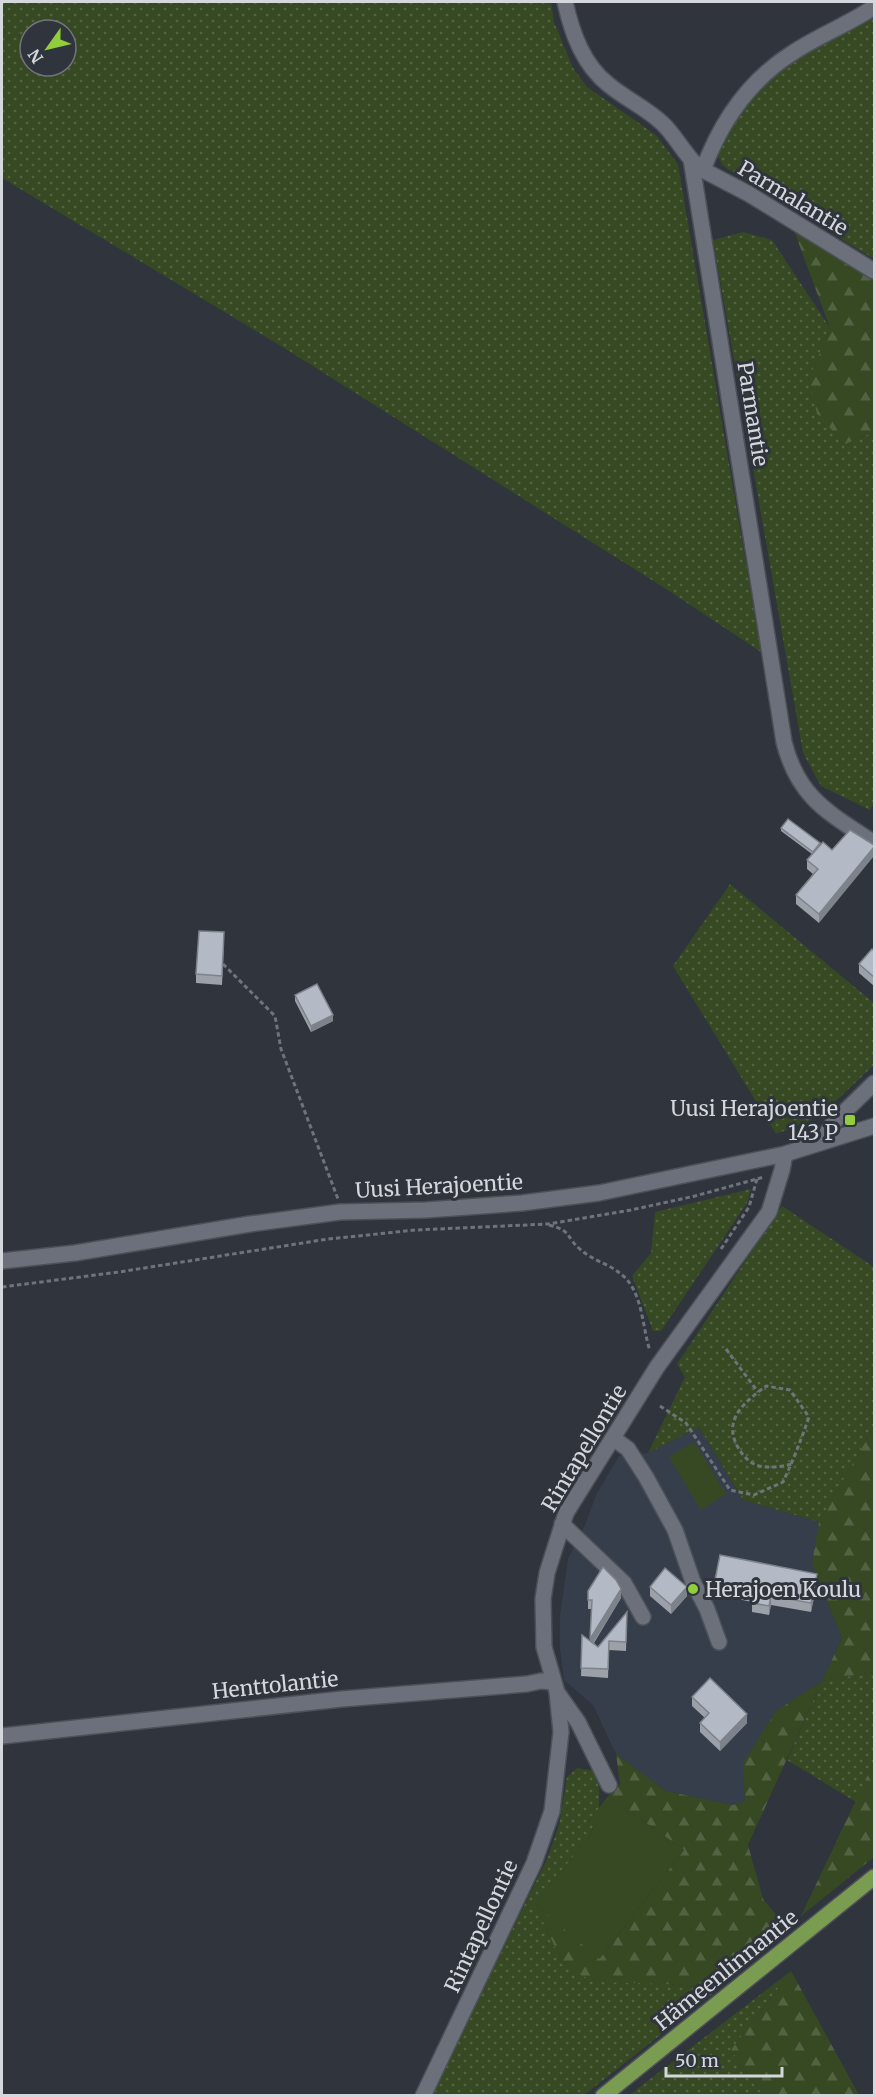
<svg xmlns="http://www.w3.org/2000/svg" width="876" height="2097" viewBox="0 0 876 2097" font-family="Merriweather,serif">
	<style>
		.built { fill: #363e4c }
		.grass { fill: url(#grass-dots); fill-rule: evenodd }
		.forest { fill: url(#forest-firs) }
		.green { fill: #374923 }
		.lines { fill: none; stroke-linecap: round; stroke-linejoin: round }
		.minor-casing { stroke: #4c5057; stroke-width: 18 }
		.major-casing { stroke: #4c5057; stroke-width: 18 }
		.path { stroke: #6f747b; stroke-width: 3; stroke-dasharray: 4.5 3; stroke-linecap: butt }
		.minor { stroke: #6b707a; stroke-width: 15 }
		.major { stroke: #7a9c50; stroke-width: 15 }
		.wall { fill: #9ba0a9 }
		.shaded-wall { fill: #7e828a }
		.building { fill: #b4bac5; stroke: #7e828a; stroke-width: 1.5 }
		.poi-dot { fill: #92cd3e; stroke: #2f343d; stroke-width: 2 }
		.labels { text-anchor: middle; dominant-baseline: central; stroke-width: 6; stroke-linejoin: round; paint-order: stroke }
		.street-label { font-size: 21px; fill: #d4d7dc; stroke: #2f343d }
		.poi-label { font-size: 21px; fill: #d4d7dc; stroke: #2f343d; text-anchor: end }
	</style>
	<defs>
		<pattern id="grass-dots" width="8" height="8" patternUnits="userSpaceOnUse" patternTransform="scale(1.5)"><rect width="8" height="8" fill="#374923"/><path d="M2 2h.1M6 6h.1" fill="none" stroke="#536242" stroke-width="1.8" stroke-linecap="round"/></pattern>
		<pattern id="forest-firs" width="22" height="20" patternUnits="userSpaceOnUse" patternTransform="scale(1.5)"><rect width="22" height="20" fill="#374923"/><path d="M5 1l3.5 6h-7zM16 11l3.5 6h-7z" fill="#536242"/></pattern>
	</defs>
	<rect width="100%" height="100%" fill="#2f343d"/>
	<path class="built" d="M699,1427l44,73 76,22 -7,41 30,75 -20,43 -46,30 -32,52 1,38 -11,4 -68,-14 -50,-37 -23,-49 -29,-25 -4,-31v-33l8,-57 17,-34 12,-32 22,-37 29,-3z"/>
	<path class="grass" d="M2,2h549l3,20 19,46 14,19 69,48 22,29 83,488 -95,-63 -385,-243 -279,-168zM30,30h36v36h-36z
		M874,12v247l-151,-93 -9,-17 51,-72z
		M743,232l29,8 58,88 -21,51 36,65 29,-12v371l-4,7 -49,-24 -18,-33 -90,-513z
		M730,884l144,119v62l-34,32 -32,25 -32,12 -103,-168z
		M751,1189l-4,14 -86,128h-8l-21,-55 19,-23 4,-41z
		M782,1206l92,61v160l-55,95 -76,-22 -44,-73 -51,26 37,-76 -8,-13z
		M874,1672v90l-18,40 -69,-42 35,-79z
		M577,1768l17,3 5,17v20l-10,13 5,4 -5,12 -54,67 26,56 105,24 53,5 -135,106 -153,1 116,-237 12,-34 8,-48z
		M791,1971l-60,79 30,42 -7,4h-126z"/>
	<path class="forest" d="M792,225l82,50v157l-29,12 -28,-30 -8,-35 21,-51z
		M874,1427v245l-52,9 -74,164 15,54 24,29 -68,61 -53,-5 -69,-2 -22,-9 -14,-13 -26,-56 65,54 84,-108 -76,-54 12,-11 -4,-31 50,37 67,14 12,-4 -2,-38 33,-52 46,-30 20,-43 -30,-75 7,-41z
		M874,1762v95l-73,59z
		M791,1971l68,124h-105l7,-3 -30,-42z"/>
	<path class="green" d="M694,1442l32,52 -25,16 -32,-53z
		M608,1796l76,54 -85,109 -64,-55 54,-67 5,-11 -5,-5z"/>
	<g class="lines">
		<defs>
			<path id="minor" d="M565,2c7,31 18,63 44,83 17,14 37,23 53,38 11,10 19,25 29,36l93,583c14,56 45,71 90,101
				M695,163l8,7 46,24 125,77
				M703,170c18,-49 46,-90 91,-118 26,-17 55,-28 80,-45
				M820,1143l14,-21 40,-39
				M2,1261l73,-8 175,-29 90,-12 86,-2 96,-7 77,-10 186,-39 89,-28
				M613,1438l15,11 18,28 29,53 18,52 14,27 12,33
				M562,1524l62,59 19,34
				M559,1695l19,27 31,63
				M2,1736l340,-37 185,-15 14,-3 12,1
				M423,2096l111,-233 18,-52 9,-79 -4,-40 -13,-45 -1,-48 4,-26 19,-60 91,-146 112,-155 13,-42 3,-16"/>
			<path id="major" d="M603,2096l271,-219"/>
		</defs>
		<use href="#minor" class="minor-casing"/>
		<use href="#major" class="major-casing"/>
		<path class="path" d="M223,964l52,52 6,33 57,150
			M549,1225c24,6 16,12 32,25 11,10 28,14 40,24 22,17 21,53 29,77
			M721,1249l28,-42 8,-28
			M2,1287l117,-15 209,-33 88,-9 132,-6 83,-14 64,-14 69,-19
			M726,1349l32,43
			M660,1406l26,17 44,67 24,5 29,-13c10,-21 18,-42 26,-65l-19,-27 -24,-4c-12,9 -31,23 -33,39 -3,15 11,37 26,41 12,2 21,1 33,-2"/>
		<use href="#minor" class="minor"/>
		<use href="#major" class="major"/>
	</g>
	<path class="wall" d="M781,828l39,15 -1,80 -23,-19v-9l17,-21 -6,-5v-9l5,-6 -31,-23z
		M224,941l-2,44 -26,-2v-9z
		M874,951v35l-15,-13v-9z
		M295,995l38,26 -22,11 -16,-31z
		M817,1583l-6,29 -40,-7 -2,10 -17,-3v-10l-38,-8v-9z
		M650,1587l37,9 -16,18 -21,-18z
		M588,1591l33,7 -27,45 4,4 29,-35 -1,39 -17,-1 -1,28 -27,-2 1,-41 8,6 2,-32h-4z
		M692,1697l55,26 -27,28 -20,-19v-9l5,-5 -13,-12z"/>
	<path class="shaded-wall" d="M874,847v9l-55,67v-9z
		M333,1015v6l-22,11v-6z
		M817,1574v9l-6,29v-9z
		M687,1587v9l-16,18v-9z
		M621,1589v9l-31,50v-9z
		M771,1596v9l-2,10v-9z
		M747,1714v9l-27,28v-9z"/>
	<path class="building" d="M788,819l32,24 -7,9 -32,-24z
		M850,830l24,15v2l-55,67 -23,-19 22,-26 -11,-9 16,-18 9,8z
		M199,931l25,1 -2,44 -26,-2z
		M872,949l2,2v26l-15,-13z
		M317,984l16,31 -22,11 -16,-31z
		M720,1555l97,19 -6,29 -40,-7 -2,10 -17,-3 2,-10 -40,-8z
		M603,1567l13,13 5,9 -31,50 2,-39h-4v-9z
		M665,1568l22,19 -16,18 -21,-18z
		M627,1612l-1,30 -17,-1 -1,28 -27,-1 1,-33 16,12z
		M710,1678l37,36 -27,28 -20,-19 9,-10 -17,-16z"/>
	<g class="poi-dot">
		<rect x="844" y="1114" width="12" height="12" rx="3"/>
		<circle cx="693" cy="1589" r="6"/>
	</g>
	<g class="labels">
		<g class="street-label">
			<text transform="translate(793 198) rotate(31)">Parmalantie</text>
			<text transform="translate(753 414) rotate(81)">Parmantie</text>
			<text transform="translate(439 1186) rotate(-3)">Uusi Herajoentie</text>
			<text transform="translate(584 1448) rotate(-59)">Rintapellontie</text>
			<text transform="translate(275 1685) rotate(-6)">Henttolantie</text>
			<text transform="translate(481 1926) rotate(-65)">Rintapellontie</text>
			<text transform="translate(726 1970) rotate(-39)">Hämeenlinnantie</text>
		</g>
		<g class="poi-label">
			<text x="838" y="1108">Uusi Herajoentie<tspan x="838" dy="24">143 P</tspan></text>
			<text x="705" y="1589" text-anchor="start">Herajoen Koulu</text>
		</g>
	</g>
	<rect width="876" height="2097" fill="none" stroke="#d4d7dc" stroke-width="6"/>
	<g transform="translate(48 48) rotate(236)"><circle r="28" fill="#2f343d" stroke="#71757d" stroke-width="1.5"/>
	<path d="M0-4.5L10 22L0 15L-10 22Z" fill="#92cd3e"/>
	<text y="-9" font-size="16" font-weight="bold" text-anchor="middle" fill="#d4d7dc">N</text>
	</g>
	<path d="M666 2067v9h116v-9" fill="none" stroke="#d4d7dc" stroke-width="3"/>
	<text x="675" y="2067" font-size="18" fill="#d4d7dc" stroke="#2f343d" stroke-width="4.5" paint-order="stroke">50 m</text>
</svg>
